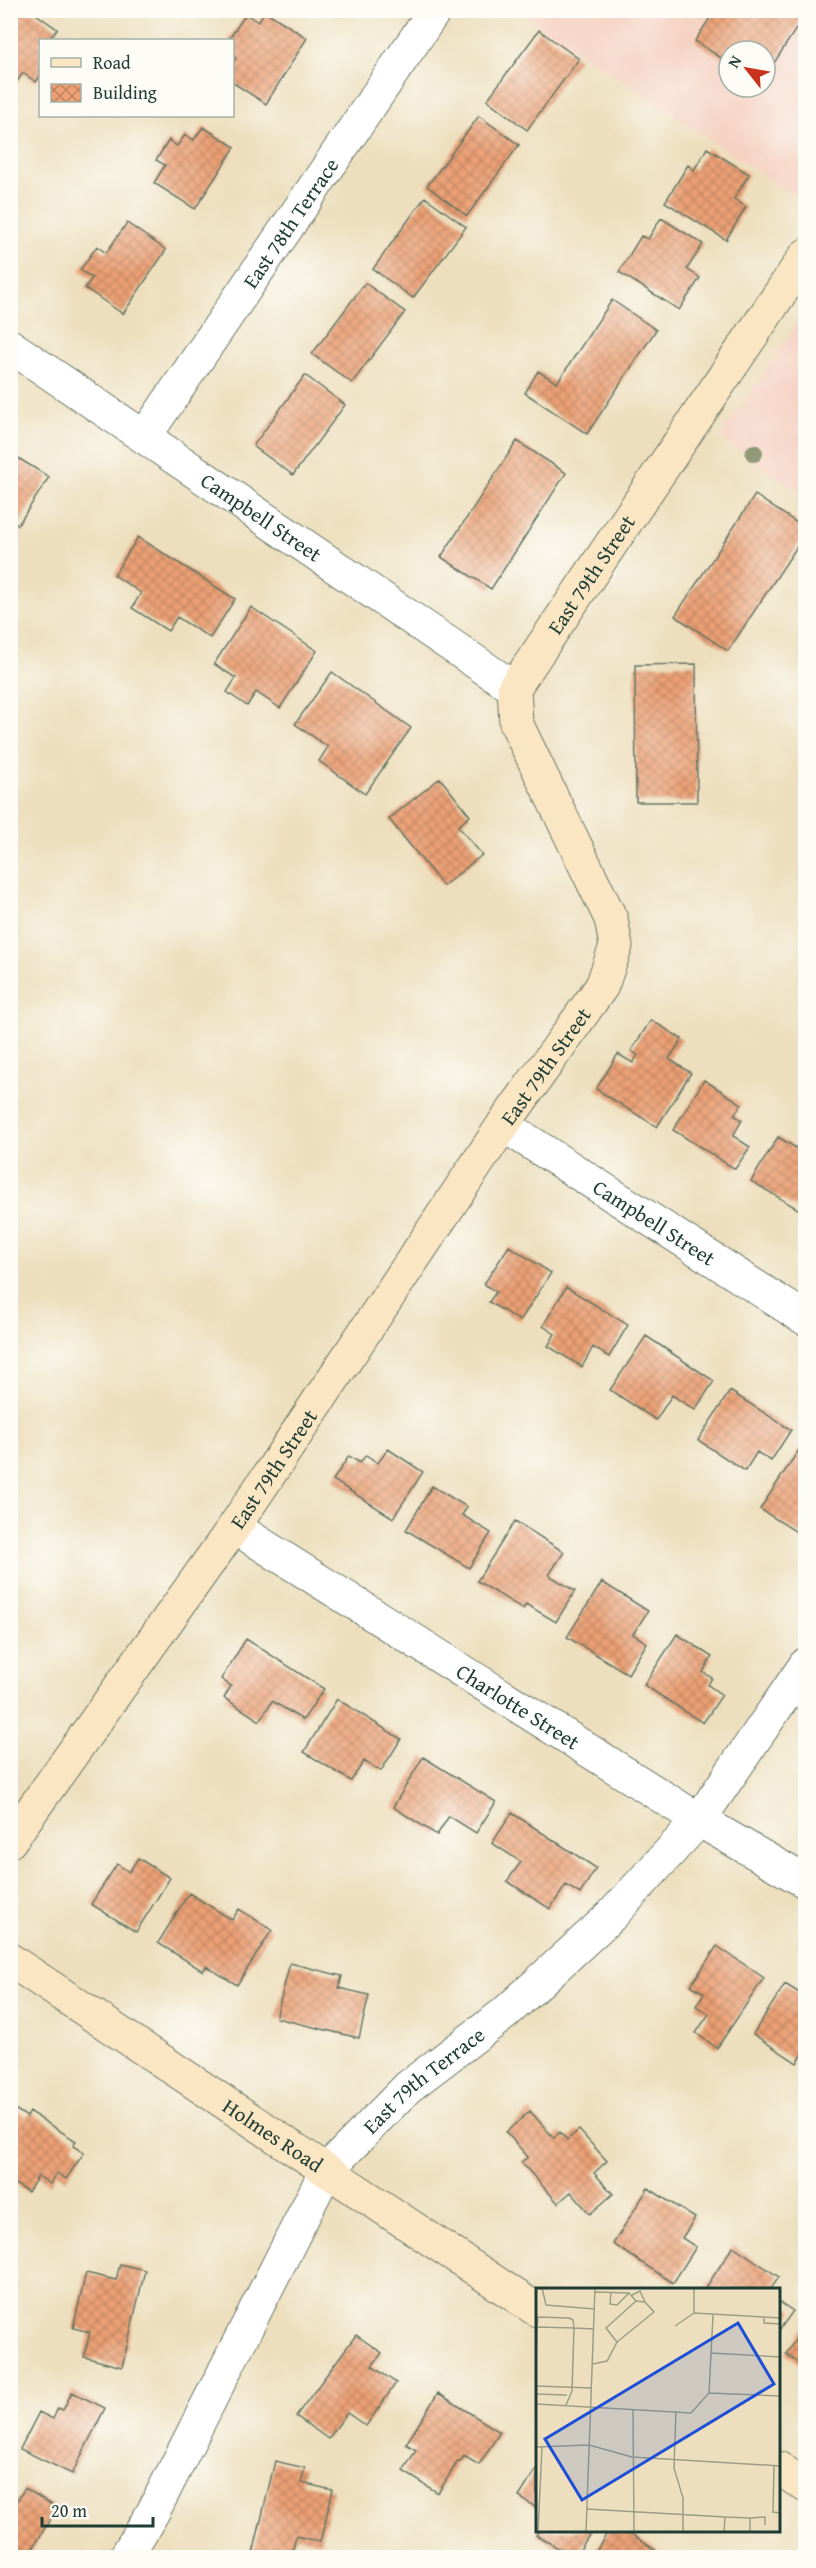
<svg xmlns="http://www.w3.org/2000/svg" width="816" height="2568" viewBox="0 0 816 2568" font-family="'Gentium Book Plus',serif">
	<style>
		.built { fill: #f5d2c2; fill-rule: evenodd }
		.building { fill: url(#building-cross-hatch) }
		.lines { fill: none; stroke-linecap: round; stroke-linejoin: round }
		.street-casing { stroke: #677664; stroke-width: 35 }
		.secondary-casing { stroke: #677664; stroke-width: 35 }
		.street { stroke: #fff; stroke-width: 33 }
		.secondary { stroke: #fbe6c4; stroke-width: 33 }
		.tree { fill: #919979 }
		.labels { text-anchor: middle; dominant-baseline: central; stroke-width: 6; stroke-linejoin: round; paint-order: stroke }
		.street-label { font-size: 21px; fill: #1f3d34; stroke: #fdfcf7 }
		.inset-road { fill: none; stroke: #9b9e86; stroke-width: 1.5 }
		.view { fill: #1d4ed8; fill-opacity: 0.15; stroke: #1d4ed8; stroke-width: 3 }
		.inset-edge { fill: none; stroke: #1f3d34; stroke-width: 3 }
	</style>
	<defs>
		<pattern id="building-cross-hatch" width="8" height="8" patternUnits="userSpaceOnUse" patternTransform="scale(1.5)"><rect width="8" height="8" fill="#eca074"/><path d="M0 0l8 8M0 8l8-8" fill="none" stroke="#bf8460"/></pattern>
	</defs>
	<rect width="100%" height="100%" fill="#fdfcf7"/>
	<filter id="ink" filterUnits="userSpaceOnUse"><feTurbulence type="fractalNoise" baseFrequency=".0167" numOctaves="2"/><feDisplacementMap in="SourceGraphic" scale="12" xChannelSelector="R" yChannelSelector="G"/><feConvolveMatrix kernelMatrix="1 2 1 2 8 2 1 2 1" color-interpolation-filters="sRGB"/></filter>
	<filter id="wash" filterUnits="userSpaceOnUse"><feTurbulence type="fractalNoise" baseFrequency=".008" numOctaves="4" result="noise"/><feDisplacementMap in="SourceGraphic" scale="24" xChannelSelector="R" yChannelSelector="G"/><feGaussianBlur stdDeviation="1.35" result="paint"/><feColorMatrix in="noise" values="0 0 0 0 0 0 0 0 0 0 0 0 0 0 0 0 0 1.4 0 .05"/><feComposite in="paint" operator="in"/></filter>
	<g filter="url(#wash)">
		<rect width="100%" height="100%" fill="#eddfbd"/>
		<path class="built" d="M517,11h288v192zM729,51h36v36h-36z
			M805,311v185l-85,-59z"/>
		<g id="blocks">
			<path class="building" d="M10,10h20l27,19 -8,11h-9v36l-4,6 -13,-9 -11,16z
				M715,10h77l11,8 -38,59v-26h-36v12l-34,-22z
				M265,11l42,27 -41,66 -34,-22v-18l4,-6 -4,-2v-16h-4l18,-26 12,8z
				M539,30l40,29 -52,71 -40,-30z
				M479,116l40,29 -52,71 -40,-30z
				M203,127l32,20 -40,62 -41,-26 11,-18 -9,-5 13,-20 8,6 8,-11 9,5z
				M707,148l42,26 -15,25 12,8 -20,33 -61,-38 23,-37 6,5z
				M425,197l41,30 -53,71 -40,-29z
				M661,218l42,26 -16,25 13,9 -21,32 -60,-38 22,-36 7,3z
				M127,223l39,27 -43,64 -38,-26 7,-10 -12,-8 17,-24 9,7z
				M365,283l40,29 -53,71 -40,-29z
				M612,300l44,30 -69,104 -62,-41 13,-22 19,12z
				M305,375l40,30 -52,70 -40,-29z
				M517,441l49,32 -75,116 -50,-32z
				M10,453l39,24 -31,48 -8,-5z
				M755,495l51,34v4l-78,118 -53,-35z
				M138,537l97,62 -25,39 -33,-21 -9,14 -36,-23 9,-15 -27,-18z
				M251,607l66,44 -37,57 -24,-16 -9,14 -20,-14 9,-14 -22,-14z
				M696,664l1,138h-61l-1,-137z
				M332,672l79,56 -46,66 -46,-33 9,-14 -33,-23z
				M440,778l30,38 -12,10 24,29 -39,31 -54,-67z
				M651,1020l31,19 -13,20 22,14 -34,54 -61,-38 22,-35 15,9 5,-8 -7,-4z
				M704,1080l38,24 -8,11 8,5 -9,16 17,11 -15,22 -62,-39z
				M778,1137l28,17v60l-55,-33z
				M509,1246l42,27 -31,48 -31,-19 7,-10 -12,-8z
				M566,1287l62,38 -19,32 -16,-10 -11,20 -34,-21 7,-12 -12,-8z
				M646,1336l68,45 -19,29 -23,-15 -16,25 -46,-30z
				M730,1391l61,39 -20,31 -14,-9 -12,19 -47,-31z
				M806,1439v99l-46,-29z
				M388,1449l35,23 -30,46 -60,-38 16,-24 11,7 6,-8 12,8z
				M432,1486l35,21 -5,8 29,18 -22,35 -63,-38z
				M515,1521l49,31 -15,23 26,16 -19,31 -30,-18 -3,5 -46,-28z
				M602,1582l46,29 -15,23 14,9 -19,31 -61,-37z
				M677,1634l35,23 -9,15 9,6 -4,7 14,10 -19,28 -59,-38z
				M246,1639l78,50 -21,31 -31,-19 -12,20 -36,-23 7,-12 -10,-7z
				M337,1699l64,40 -20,32 -17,-10 -13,20 -47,-29z
				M423,1757l73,45 -20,31 -27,-17 -12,19 -44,-28z
				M512,1813l84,55 -16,26 -14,-9 -16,24 -43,-28 14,-19 -29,-19z
				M138,1858l32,20 -34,54 -45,-28 26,-40 12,8z
				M189,1893l43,27 7,-11 33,21 -35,55 -31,-19 -3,5 -45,-28z
				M717,1946l47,32 -47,70 -21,-15 13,-19 -13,-8 8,-13 -13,-8z
				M290,1963l52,13 -3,12 30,7 -10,43 -83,-20z
				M785,1984l21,13v52l-9,14 -44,-29z
				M10,2106l17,11 3,-5 46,29 -3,5 11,7 -18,26 -9,-6 -7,11 -12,-8 -10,16 -18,-11z
				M530,2111l24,27 6,-6 7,8 12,-10 28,31 -13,12 19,21 -23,20 -19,-22 -13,11 -37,-41 7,-5 -22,-25z
				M648,2188l47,30 -13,20 14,9 -23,36 -60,-39z
				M733,2246l46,31 -8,12h-66z
				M120,2264l25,6 -23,97 -38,-10 6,-25 -17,-4 13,-55 30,7z
				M778,2301l15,10 -15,21z
				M806,2324v43l-20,-13z
				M356,2335l26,18 -10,13 24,17 -30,43 -19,-13 -19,26 -32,-23z
				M72,2392l33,16 -33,66 -52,-25 19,-37 14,7 5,-11 5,2z
				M438,2393l62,39 -21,33 -15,-9 -4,6 -2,-1 -20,32 -35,-22 13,-21 -10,-6z
				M275,2461l30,7 -4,15 32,7 -13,52 -24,-6 -5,22h-39z
				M537,2468v40l-18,-11z
				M25,2488l32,20 -30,50h-17v-55l4,2z
				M539,2530h53l-17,28 -39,-23z
				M609,2530h16l42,28h-75z"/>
		</g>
	</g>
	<g filter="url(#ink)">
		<use href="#blocks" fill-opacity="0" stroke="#677664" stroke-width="1.5"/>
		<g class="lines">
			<defs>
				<g id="street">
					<path id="s1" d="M10,346l504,342"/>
					<path id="s2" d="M145,436l290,-426"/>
					<path id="s3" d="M503,1125l303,194"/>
					<path id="s4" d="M234,1527l465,293 107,62"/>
					<path id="s5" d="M125,2558l28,-46 173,-341 82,-84 96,-73 107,-98 88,-96 107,-156"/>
				</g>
				<g id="secondary">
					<path id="s6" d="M10,1841l224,-314 269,-402 99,-139 14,-40 -5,-27 -95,-196 -2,-35 292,-433"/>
					<path id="s7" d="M10,1960l527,350"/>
					<path d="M778,2468l28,18"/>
				</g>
			</defs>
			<use href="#street" class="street-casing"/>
			<use href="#secondary" class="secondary-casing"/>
			<use href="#street" class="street"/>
			<use href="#secondary" class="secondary"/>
		</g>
		<circle class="tree" cx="754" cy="453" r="9"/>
	</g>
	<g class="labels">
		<g class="street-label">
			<text stroke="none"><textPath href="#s2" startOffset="258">East 78th Terrace</textPath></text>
			<text stroke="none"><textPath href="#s1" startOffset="304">Campbell Street</textPath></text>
			<text stroke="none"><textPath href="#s6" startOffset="1500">East 79th Street</textPath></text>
			<text stroke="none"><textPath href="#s6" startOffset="942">East 79th Street</textPath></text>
			<text stroke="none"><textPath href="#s3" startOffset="180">Campbell Street</textPath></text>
			<text stroke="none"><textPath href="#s6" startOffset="456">East 79th Street</textPath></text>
			<text stroke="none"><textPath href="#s4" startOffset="336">Charlotte Street</textPath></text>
			<text stroke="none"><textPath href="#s5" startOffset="570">East 79th Terrace</textPath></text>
			<text stroke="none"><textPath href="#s7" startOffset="316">Holmes Road</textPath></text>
		</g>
	</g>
	<g transform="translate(536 2288)">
		<rect width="244" height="244" fill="#eddfbd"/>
		<path class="inset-road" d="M6,0l4,17 49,4M75,4l-1,12 7,1 12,-12M96,7l8,-4 5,11M158,25v-25M228,29v6l17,1M139,38l19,-13 87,5M1,39l1,-10 31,1 4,2 1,8M38,40l20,1M81,54l37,-30 -9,-10 -9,-1M175,65l70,4M0,70l1,-31 37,1 -2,63 -6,14M57,76l14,-3 10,-19 -11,-14 30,-27 -7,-8 -34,-1M0,98l56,2M173,105l4,-78M0,106l31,1M0,116l155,9 18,-20 72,3M97,121l1,123M140,123l-2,57 9,30v34M0,159l53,-2 43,12 149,9M238,178l-1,46 8,1M51,221l138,8 -1,15M189,229l25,1v14M214,230l15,-1v8M2,244l4,-85M50,244l9,-244"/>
		<path class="view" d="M202,35l36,61 -192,116 -37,-61z"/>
		<rect width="244" height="244" class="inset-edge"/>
	</g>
	<rect width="816" height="2568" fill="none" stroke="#fdfcf7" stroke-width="36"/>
	<rect x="39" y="39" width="195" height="78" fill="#fdfcf7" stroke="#a4b0a9" stroke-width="1.5"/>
	<rect x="51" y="58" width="30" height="9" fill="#fbe6c4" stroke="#a4b0a9" stroke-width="1.5"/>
	<text x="93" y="69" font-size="18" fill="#1f3d34">Road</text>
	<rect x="51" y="84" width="30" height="18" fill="url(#building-cross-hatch)" stroke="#a4b0a9" stroke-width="1.5"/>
	<text x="93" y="99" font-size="18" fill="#1f3d34">Building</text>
	<g transform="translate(747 69) rotate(301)"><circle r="28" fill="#fdfcf7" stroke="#a4b0a9" stroke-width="1.5"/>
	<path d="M0-4.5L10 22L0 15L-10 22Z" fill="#c8321e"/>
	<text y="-9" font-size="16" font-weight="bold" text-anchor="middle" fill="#1f3d34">N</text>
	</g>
	<path d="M42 2517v9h111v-9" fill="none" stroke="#1f3d34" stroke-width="3"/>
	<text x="51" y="2517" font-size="18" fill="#1f3d34" stroke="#fdfcf7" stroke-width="4.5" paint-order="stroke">20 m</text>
</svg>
